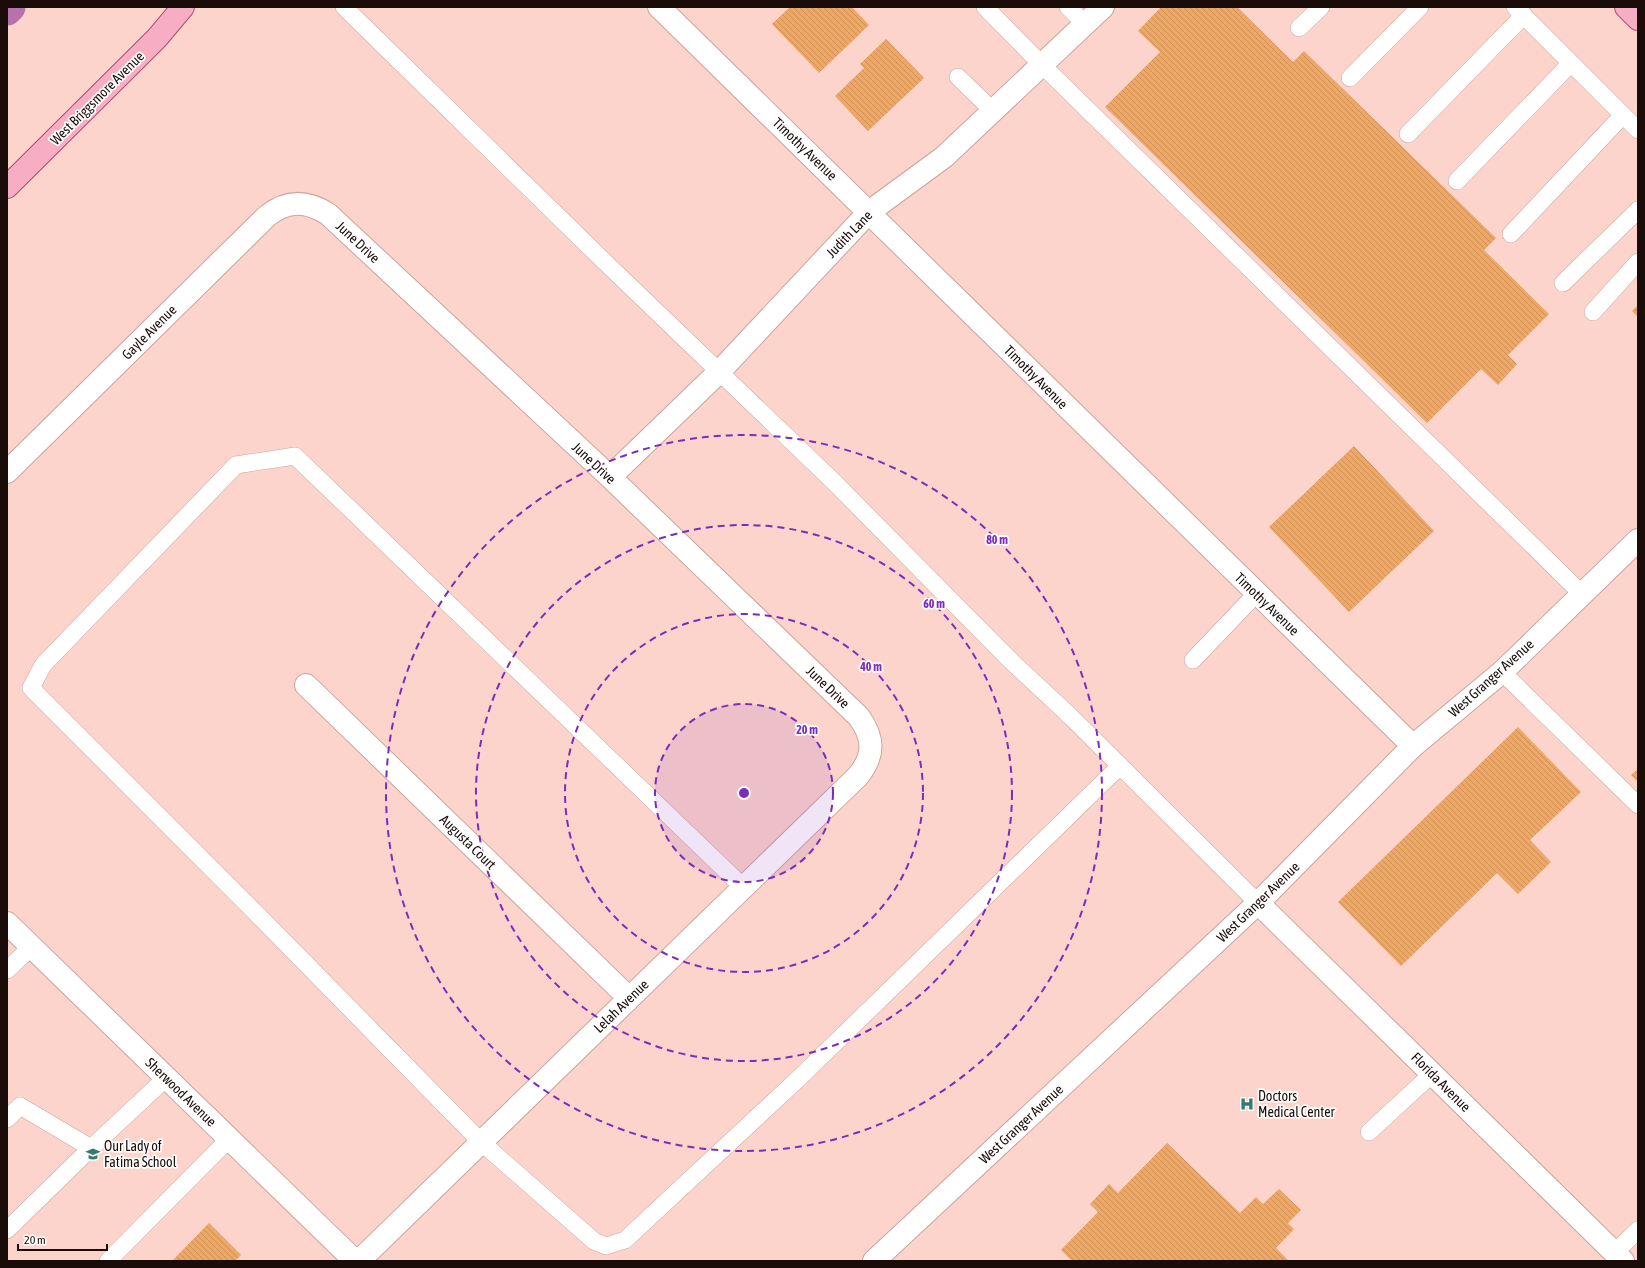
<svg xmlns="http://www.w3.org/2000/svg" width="1645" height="1268" viewBox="0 0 1645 1268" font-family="'Asap Condensed',sans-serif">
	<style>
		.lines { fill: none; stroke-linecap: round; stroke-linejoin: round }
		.canal { stroke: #b871ad; stroke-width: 31 }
		.building { fill: url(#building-back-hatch) }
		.lane-casing { stroke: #cba49c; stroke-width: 18 }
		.street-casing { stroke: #cba49c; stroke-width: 24 }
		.secondary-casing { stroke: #cba49c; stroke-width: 24 }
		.primary-casing { stroke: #a65269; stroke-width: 24 }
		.lane { stroke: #fff; stroke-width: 17 }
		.street { stroke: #fff; stroke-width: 22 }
		.secondary { stroke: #fff; stroke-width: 22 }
		.primary { stroke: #f7aec4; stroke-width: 22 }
		.ring { fill: none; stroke: #7b2cbf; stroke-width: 2; stroke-dasharray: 7 5 }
		.labels { text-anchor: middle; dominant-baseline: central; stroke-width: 3.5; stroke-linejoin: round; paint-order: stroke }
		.street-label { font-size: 14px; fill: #190c09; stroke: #fff }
		.poi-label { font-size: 14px; fill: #190c09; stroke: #fff; text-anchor: start }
		.centre { fill: #7b2cbf; stroke: #fff; stroke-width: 2 }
		.ring-label { font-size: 12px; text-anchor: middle; font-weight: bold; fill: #7b2cbf; stroke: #fff; stroke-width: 3.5; stroke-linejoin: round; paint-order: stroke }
	</style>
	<defs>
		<pattern id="building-back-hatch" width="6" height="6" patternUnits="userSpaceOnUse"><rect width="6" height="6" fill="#eea764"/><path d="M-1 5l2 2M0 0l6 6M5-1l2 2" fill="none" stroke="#cc8f55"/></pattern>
	</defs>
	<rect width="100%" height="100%" fill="#fdd4cb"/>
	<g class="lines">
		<path class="canal" d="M7,10l3,-3"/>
	</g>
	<path class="building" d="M790,7h62l17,18 -50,48 -47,-49z
		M1161,7h76l56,55 11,-11 192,187 -12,12 65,64 -41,41 9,9 -19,21 -17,-16 -54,54 -322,-316 55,-55 -22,-21z
		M886,39l38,39 -56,53 -33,-35 29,-28 -4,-4z
		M1638,305v12l-6,-6z
		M1354,446l80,85 -85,81 -80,-85z
		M1518,727l63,65 -51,48 21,22 -33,32 -21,-21 -96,93 -63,-64z
		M1638,769v13l-7,-7z
		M1167,1143l73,70 16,-16 7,7 16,-15 22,21 -13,13 6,6 -18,19 13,13h-217l-11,-11 37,-38 -8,-8 19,-20 9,9z
		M209,1223l32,32 -6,6h-63z"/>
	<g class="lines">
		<defs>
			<path id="lane" d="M344,7l265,259 224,215 177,179 60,56 188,187
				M985,7l57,58 540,529
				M1068,7l17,17
				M1515,7l123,123
				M1299,28l22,-21
				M958,77l35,34
				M1350,78l70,-71
				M1408,134l116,-119
				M1457,181l114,-118
				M1511,234l112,-119
				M1563,283l75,-73
				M1593,312l45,-50
				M1193,660l63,-66
				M1502,672l136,133
				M743,887l-448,-431 -59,9 -193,200 -12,23 224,224 226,230 113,99 12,5 19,-6 173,-161 322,-313
				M7,970l24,-23
				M7,1119l13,-13 71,42 75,-70
				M1369,1132l63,-58
				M7,1230l84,-82
				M1614,1253l24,-23
				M108,1261l121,-122"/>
			<path id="street" d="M659,7l754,739
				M7,472l260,-256c20,-16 39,-16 61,-2l282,263 249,240c15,21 16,38 -1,59l-499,485
				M610,477l110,-106 149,-159 75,-55 159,-150
				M306,685l323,313
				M1258,903l365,358
				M7,923l348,338"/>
			<path id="secondary" d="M874,1261l384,-358 155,-157 89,-74 136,-132"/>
			<path id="primary" d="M1626,7l12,12
				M7,187l150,-149 26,-31"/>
		</defs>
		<use href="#lane" class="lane-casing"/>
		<use href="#street" class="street-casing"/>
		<use href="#secondary" class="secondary-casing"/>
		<use href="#primary" class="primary-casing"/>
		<use href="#lane" class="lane"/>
		<use href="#street" class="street"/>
		<use href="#secondary" class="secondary"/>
		<use href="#primary" class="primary"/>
	</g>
	<circle cx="744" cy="793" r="89" fill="#7b2cbf" fill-opacity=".12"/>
	<g class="ring">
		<circle cx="744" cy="793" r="89"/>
		<circle cx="744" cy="793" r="179"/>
		<circle cx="744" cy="793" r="268"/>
		<circle cx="744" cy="793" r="358"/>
	</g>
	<defs>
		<symbol id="hospital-bare" viewBox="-9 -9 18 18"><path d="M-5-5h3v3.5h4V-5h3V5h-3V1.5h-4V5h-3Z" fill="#347a70" stroke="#fff" stroke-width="2.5" paint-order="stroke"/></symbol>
		<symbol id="school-bare" viewBox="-9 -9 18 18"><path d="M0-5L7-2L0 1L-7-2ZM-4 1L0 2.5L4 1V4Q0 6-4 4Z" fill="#347a70" stroke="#fff" stroke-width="2.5" paint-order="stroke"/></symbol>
	</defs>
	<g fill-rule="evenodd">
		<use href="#hospital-bare" x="1237" y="1094" width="20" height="20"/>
		<use href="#school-bare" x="83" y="1144" width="20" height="20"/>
	</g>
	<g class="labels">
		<g class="street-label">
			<text transform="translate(97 98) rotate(-45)">West Briggsmore Avenue</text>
			<text transform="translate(805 149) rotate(44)">Timothy Avenue</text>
			<text transform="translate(849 234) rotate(-46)">Judith Lane</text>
			<text transform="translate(358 242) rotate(43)">June Drive</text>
			<text transform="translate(149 332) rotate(-45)">Gayle Avenue</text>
			<text transform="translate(1036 377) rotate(45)">Timothy Avenue</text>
			<text transform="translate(594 463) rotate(43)">June Drive</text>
			<text transform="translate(1267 604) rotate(44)">Timothy Avenue</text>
			<text transform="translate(1491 678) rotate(-42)">West Granger Avenue</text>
			<text transform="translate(828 687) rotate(44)">June Drive</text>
			<text transform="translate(468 842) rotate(44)">Augusta Court</text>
			<text transform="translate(1258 902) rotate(-44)">West Granger Avenue</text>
			<text transform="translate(621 1006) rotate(-44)">Lelah Avenue</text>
			<text transform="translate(1441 1082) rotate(45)">Florida Avenue</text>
			<text transform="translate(181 1092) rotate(44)">Sherwood Avenue</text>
			<text transform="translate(1021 1124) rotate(-43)">West Granger Avenue</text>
		</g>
		<g class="poi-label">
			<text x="1258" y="1096">Doctors<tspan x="1258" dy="16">Medical Center</tspan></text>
			<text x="104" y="1146">Our Lady of<tspan x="104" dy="16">Fatima School</tspan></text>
		</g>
	</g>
	<circle cx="744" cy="793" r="6" class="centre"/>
	<g class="ring-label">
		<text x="997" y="544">80 m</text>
		<text x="934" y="608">60 m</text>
		<text x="871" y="671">40 m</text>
		<text x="807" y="734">20 m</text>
	</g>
	<rect width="1645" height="1268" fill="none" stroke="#190c09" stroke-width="16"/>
	<path d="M18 1244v6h89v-6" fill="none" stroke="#190c09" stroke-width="2"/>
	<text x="24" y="1244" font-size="12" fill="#190c09" stroke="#ffffff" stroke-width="3" paint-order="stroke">20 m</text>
</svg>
